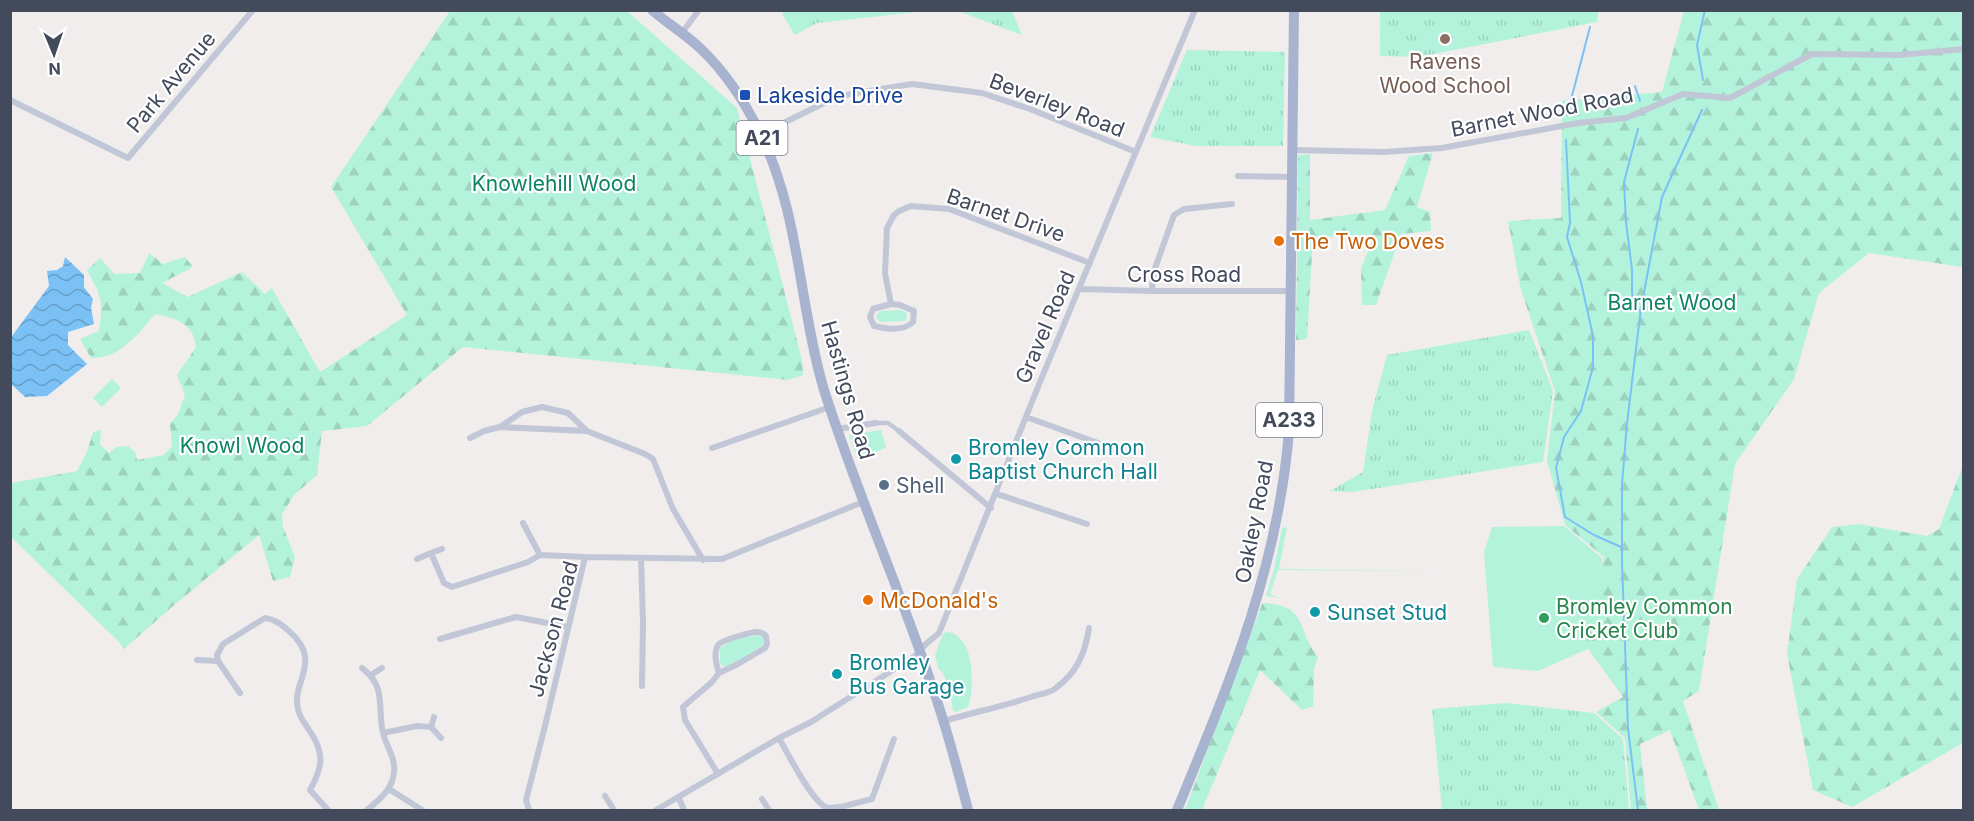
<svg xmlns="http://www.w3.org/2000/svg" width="1974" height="821" viewBox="0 0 1974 821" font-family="Inter,sans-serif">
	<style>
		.green { fill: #b4f3db }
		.forest { fill: url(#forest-firs) }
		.park { fill: url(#park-tufts) }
		.water { fill: url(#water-waves) }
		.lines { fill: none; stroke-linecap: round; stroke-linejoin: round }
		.stream { stroke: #7cc1f5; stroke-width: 2 }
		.pedestrian { stroke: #c1c7d6; stroke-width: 4.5 }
		.minor { stroke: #c1c7d6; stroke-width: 6 }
		.primary { stroke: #a8b3cf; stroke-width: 10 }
		.education-dot { fill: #8d6e63; stroke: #fff; stroke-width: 2 }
		.transit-dot { fill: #1a4fb4; stroke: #fff; stroke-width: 2 }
		.food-dot { fill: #e8710a; stroke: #fff; stroke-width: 2 }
		.culture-dot { fill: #0f9aa8; stroke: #fff; stroke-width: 2 }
		.service-dot { fill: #5c6f8a; stroke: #fff; stroke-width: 2 }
		.leisure-dot { fill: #2e9e5b; stroke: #fff; stroke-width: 2 }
		.labels { text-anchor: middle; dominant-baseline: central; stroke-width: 4.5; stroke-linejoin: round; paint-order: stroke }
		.shield { fill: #fff; stroke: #7b808d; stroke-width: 1.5 }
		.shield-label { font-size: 20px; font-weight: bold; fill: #434a5c }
		.education-label { font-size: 21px; fill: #785e54; stroke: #fff }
		.street-label { font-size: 21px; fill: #434a5c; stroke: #fff }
		.transit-label { font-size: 21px; fill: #164399; stroke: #fff; text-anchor: start }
		.park-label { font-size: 21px; fill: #0d8463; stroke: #fff }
		.food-label { font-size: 21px; fill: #c56008; stroke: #fff; text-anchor: start }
		.culture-label { font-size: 21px; fill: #0d838f; stroke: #fff; text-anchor: start }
		.service-label { font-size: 21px; fill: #4e5e75; stroke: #fff; text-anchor: start }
		.leisure-label { font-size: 21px; fill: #27864d; stroke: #fff; text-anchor: start }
	</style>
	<defs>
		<pattern id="forest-firs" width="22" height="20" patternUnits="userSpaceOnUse" patternTransform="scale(1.5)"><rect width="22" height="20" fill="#b4f3db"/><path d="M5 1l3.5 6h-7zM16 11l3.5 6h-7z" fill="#9cd2be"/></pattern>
		<pattern id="park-tufts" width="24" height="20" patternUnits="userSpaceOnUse" patternTransform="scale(1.5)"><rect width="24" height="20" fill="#b4f3db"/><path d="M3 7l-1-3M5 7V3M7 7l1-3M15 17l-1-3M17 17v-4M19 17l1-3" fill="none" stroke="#9cd2be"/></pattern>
		<pattern id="water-waves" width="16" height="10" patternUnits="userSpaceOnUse" patternTransform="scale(1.5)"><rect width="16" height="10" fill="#7cc1f5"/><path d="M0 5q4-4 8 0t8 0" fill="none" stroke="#679fca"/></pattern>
	</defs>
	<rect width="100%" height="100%" fill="#f0edec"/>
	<path class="green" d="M901,310l6,3 -1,7 -2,1 -24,1 -4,-5 4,-6z
		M112,379l9,9 -19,19 -9,-9z
		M881,430l5,17 -27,14 -10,-26z
		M1564,526l38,32 -3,86 -61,27 -45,-4 -9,-115 8,-25z
		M1287,527l-8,42 166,2 -167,-1 -8,24 9,4 -13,-2 8,-27 8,-41z
		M946,632c29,1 29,56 22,75l-12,5 -3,-2 -4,-22 -6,-15 -5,-5 -3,-13 8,-21z
		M760,635l4,3 -1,7 -23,15 -16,7 -4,-4v-14c8,-10 28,-12 40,-14z"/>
	<path class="forest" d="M450,11h177l110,97 65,252 1,15 -15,5 -325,-33 -96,79 -45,5 -5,44 -23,20 -12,19 1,13 12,30 -5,20 -17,4 -14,-46 -86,71 -49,43 -4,-6 -109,-106v-54l66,-12 10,-19 6,-20 8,-2 -1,15 9,8 7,-6 12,-1 7,6 2,8 27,-5 8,-9 -2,-22 8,-10 7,-19 -8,-20 19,-28c-3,-25 -20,-28 -41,-33 -17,20 -35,45 -64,44l-11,-19 19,-8c5,-31 2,-34 -12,-61l13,-12 14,16 26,-1 9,-20 14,11 22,-7 8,10 -31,16 26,14 54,-25 23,22 7,-6 48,84 87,-57 -76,-128z
		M1684,11h279v256l-94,-14 -50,40 -25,86 -59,85 -36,227 -16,10 36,109h-20l-29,-80 -30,14 7,66h-16l-6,-72 -29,-26 27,-15 -39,-54 20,-86 -39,-32 -18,-64 8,-70 -34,-101 -13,-69 53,-3 1,-117 100,-9z
		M1433,153l-16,54 13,5 1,19 -30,3 -25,71h-14l-1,-37 14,-33 -62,2 -6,102 -11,1 2,-185 12,-1v66l75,-10 24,-54z
		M1963,465v278l-111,64 -39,-17 -26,-136 10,-75 35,-52 27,-3 68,12 12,-7z
		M1264,603c45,3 32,27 54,54l-4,11 -1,38 -11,4 -42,-40 -58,140h-17l77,-206z"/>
	<path class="park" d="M784,11v-1l142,1 -109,12 -22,12 -13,-21z
		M958,11h54l10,24z
		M1380,11v-1l219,1 -2,11 -179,35 -38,-1z
		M1187,50l98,2 -2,94h-87l-46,-9z
		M1529,330l24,61 -10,71 -190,30 -23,-1 33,-19 9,-61 15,-56z
		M1506,703l88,10 29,26 6,71h-187l-10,-101z"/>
	<path class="water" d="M65,257l19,18v12l9,12 -2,9 3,16 -26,8v13l19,19 -40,32 -22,1 -14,-13v-43l1,-5 37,-50 -2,-15 10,-1 6,-4z"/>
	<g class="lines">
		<path class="stream" d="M1703,80l-6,-35 8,-35
			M1635,86l5,15
			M1567,115l23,-88
			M1638,129l-14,53 2,40 6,48v21l1,12 7,8
			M1566,140l4,83 -3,14 14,45 12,54v31l-12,44 -17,26 -8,31 9,49 29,18 27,12
			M1638,810l-10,-82 -6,-165v-79l5,-61 14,-115 21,-111 40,-87"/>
		<path class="pedestrian" d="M876,423h12l11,8"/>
		<path class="minor" d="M681,34l18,-24
			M10,100l118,58 125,-148
			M761,134l63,-31 26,-9 62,-10 70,9 48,16 106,43
			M1292,150l92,2 58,-4 136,-25 48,-5 57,-24 47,4 82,-44 88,1 64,-6
			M1238,176l53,1
			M1079,289l73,2h138
			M1152,291l1,-17 21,-59 10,-6 48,-5
			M891,304l-6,-31 2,-45 7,-13 5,-4 12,-5 38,3 141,54
			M891,304l9,1 14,6 -1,11c-10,10 -27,7 -39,4l-4,-9 3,-8z
			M1026,417l97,35
			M500,427l86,4
			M837,429l39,-6
			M899,431l92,77
			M470,438l14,-7 16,-4 22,-15 20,-5 26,6 19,18 58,23 8,5 20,50 30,51
			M712,448l118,-41
			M997,494l90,30
			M523,523l17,32 45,2
			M442,549l-11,4 13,30 8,4 76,-25 12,-7
			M641,558l2,64 -1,64
			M417,559l14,-6
			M440,639l76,-22 52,10
			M197,660l21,1 -1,-6 6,-11 42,-26c10,1 17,7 24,13 35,31 2,50 9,78 1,8 7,14 11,21 16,22 14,37 1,60l18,20
			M218,661l22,32
			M362,668c25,19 15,38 21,65 3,13 13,25 11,40 -2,17 -15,27 -27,37
			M371,675l11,-7
			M434,717l-3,10 10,11
			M944,721c30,-9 61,-15 90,-25 7,-2 16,-3 22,-8 21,-16 29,-34 33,-60
			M383,733l34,-7 14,1
			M779,738c8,14 33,64 47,69 9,4 35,-6 46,-8l22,-60
			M718,774l-33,-54 -2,-13 29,-25 7,-9 19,-9 27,-16 2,-4 -1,-8c-4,-3 -3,-4 -9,-4 -6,0 -34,8 -38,12 -6,7 -3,21 0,29
			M389,789l33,21
			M605,796l9,14
			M679,798l5,12
			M762,799l7,11
			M529,810l-3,-10 19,-74 40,-169 137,2 141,-57
			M656,810l123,-72 32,-16 104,-66 11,-12 13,-11 101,-251 155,-372"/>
		<path class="primary" d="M652,10c16,14 35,25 50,40 25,24 44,54 59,85 39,80 38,171 63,255 31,98 73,192 106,290 15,42 27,87 38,130
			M1177,810c52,-126 101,-241 112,-379l5,-421"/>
	</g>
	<circle class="education-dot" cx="1445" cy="39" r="6"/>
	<rect class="transit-dot" x="739" y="89" width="12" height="12" rx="3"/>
	<g class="food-dot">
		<circle cx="1279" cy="241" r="6"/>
		<circle cx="868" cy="600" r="6"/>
	</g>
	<g class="culture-dot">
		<circle cx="956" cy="459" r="6"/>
		<circle cx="1315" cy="612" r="6"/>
		<circle cx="837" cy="674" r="6"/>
	</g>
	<circle class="service-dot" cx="884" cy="485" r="6"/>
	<circle class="leisure-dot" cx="1544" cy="618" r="6"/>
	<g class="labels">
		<g class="shield">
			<rect x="736.5" y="121" width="51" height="34" rx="4.5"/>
			<rect x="1256" y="403" width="66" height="34" rx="4.5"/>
		</g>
		<g class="shield-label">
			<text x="762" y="138">A21</text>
			<text x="1289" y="420">A233</text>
		</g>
		<g class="education-label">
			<text x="1445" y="61">Ravens<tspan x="1445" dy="24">Wood School</tspan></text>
		</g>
		<g class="street-label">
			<text transform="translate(171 82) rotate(-50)">Park Avenue</text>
			<text transform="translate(1057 105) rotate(21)">Beverley Road</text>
			<text transform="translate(1542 112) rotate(-11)">Barnet Wood Road</text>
			<text transform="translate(1006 215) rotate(19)">Barnet Drive</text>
			<text x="1184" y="274">Cross Road</text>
			<text transform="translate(1045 327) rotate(-67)">Gravel Road</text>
			<text transform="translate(848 390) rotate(74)">Hastings Road</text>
			<text transform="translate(1254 522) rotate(-79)">Oakley Road</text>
			<text transform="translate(553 629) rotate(-75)">Jackson Road</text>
		</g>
		<g class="transit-label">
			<text x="757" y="95">Lakeside Drive</text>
		</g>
		<g class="park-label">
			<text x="554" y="183">Knowlehill Wood</text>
			<text x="1672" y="302">Barnet Wood</text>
			<text x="242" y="445">Knowl Wood</text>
		</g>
		<g class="food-label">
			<text x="1291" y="241">The Two Doves</text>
			<text x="880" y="600">McDonald's</text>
		</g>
		<g class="culture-label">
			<text x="968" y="447">Bromley Common<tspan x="968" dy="24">Baptist Church Hall</tspan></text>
			<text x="1327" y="612">Sunset Stud</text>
			<text x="849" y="662">Bromley<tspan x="849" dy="24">Bus Garage</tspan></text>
		</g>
		<g class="service-label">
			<text x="896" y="485">Shell</text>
		</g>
		<g class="leisure-label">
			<text x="1556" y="606">Bromley Common<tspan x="1556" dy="24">Cricket Club</tspan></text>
		</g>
	</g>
	<rect width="1974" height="821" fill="none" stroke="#434a5c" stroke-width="24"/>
	<g transform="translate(54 54) rotate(178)" stroke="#ffffff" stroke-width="4.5" paint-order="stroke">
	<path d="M0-4.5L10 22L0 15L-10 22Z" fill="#434a5c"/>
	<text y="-9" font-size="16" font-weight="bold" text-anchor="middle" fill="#434a5c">N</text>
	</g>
</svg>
